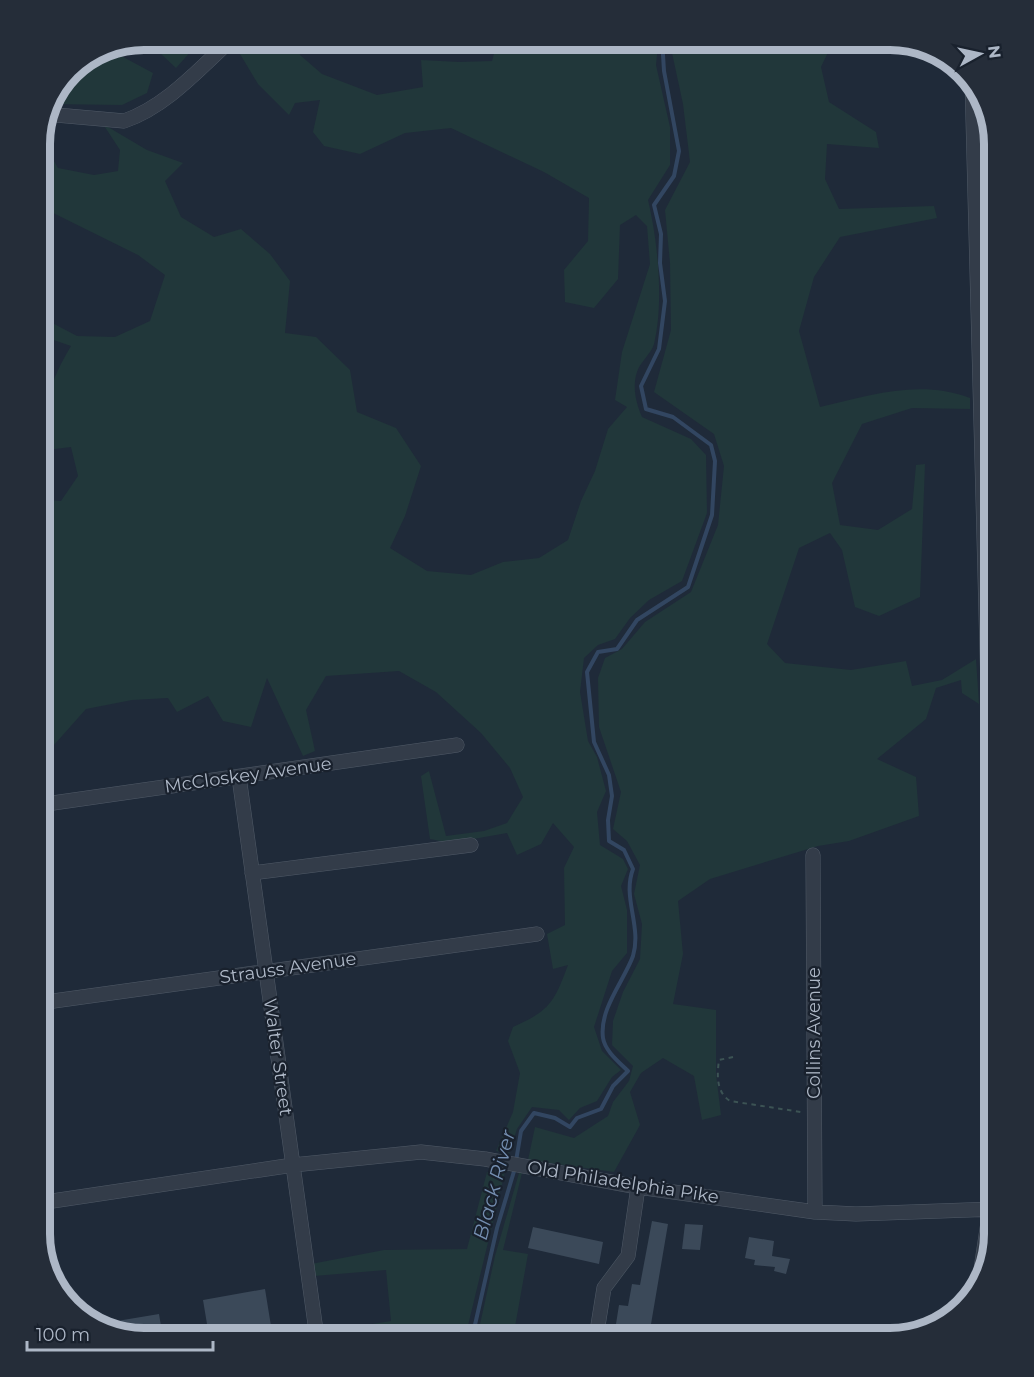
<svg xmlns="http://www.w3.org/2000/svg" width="1034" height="1377" viewBox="0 0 1034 1377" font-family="Montserrat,sans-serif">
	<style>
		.green { fill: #21373a }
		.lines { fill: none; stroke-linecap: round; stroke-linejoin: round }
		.stream { stroke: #324661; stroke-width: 4 }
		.building { fill: #3b4959 }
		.minor-casing { stroke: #505a67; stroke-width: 15 }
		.path { stroke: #3c5354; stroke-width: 2; stroke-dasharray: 4.5 4.5; stroke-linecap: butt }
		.minor { stroke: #333c49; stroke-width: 14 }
		.labels { text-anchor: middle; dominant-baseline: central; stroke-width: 4.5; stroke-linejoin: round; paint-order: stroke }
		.street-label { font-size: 18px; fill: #adb7c6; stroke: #19212d }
		.water-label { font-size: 20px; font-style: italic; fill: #748eb0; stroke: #19212d }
		.rim { fill: none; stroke: #adb7c6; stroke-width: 8 }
	</style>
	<rect width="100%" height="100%" fill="#1f2a39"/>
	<path class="green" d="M145,39h40l8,10 -17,19z
		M244,39h54l2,16 22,19 55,21 46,-8 -2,-27 38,2 33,-1 6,-22h156l4,6 -2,20 14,62v38l-22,35c10,42 16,103 6,144 -3,10 -14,18 -17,28 -5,15 -1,31 5,45l49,22 15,16 1,58 -25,68 -33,19 -19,18 -15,21 -17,6 -14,13 -4,34 8,49 9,16 9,34 -9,21 3,33 23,14 5,10 -7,17 6,24v43l-15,18 -18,56 8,24 19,19 -9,7 -15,24 -17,7 -11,12 -10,-10 -27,-3 -15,22 -8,25 -13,-3 17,-39 7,-39 -12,-32 5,-14c38,-17 41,-25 55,-62l-15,4 -6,-35 18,-9 -1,-57 10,-21 -21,-24 -12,21 -24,11 -10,-22 -56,10 -21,-4 -9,-63 8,-5 17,65 38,-5 23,-8 16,-26 -13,-29 -29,-35 -45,-41 -37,-21 -73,5 -20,34 9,41 -12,5 -36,-78 -16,49 -28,-6 -15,-25 -31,16 -9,-14 -36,2 -46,9 -32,36 -15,-13v-72l9,-52 -9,-62v-47l22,2 17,-25 -7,-29 -32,4c0,-37 13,-74 32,-105l-32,-11v-19l38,20 38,1 35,-16 15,-46 -27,-20 -99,-49v-15l15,-17 -15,-20v-13h3l16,27 36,7 24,-4 2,-21 -17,-26 44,26 36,13 -18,18 16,36 33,20 27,-8 29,25 20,27 -5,52 31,4 34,33 7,42 39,16 25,38 -16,50 -15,32 37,23 44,4 32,-13 36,-4 29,-18 13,-39 14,-30 13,-42 19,-22 -12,-7 7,-48 28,-88 -3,-38 -11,-11 -16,10 -2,54 -24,29 -29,-6 -1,-32 24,-29 1,-43 -45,-26 -93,-44 -46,5 -45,21 -36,-8 -11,-14 7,-32 -25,3 -6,12 -31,-31 -21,-35z
		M669,39h178l-15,5 -11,23 8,35 47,30 3,16 -52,-4 -2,35 14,30 95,-3 3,12 -97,19 -26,40 -15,54 21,76c50,-12 100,-28 150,-9v11l-58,-1 -50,16 -30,59 8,42 38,5 34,-21 4,-44 9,-1 -5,133 -41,19 -24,-9 -13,-57 -12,-17 -31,15 -32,96 18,19 66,7 55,-9 6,25 30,-6 34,-21 3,45 -17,-11 -1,-13 -25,8 -10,31 -49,40 39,18 3,39 -70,25 -31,5 -108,33 -32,22 5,53 -10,50 43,6v64l5,41 -19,5 -8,-44 -31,-18 -22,15 -11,19 10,33 -26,47 -86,-12 7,-33 39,11 34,-22 5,-14 16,-21 4,-15 -21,-21 1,-24 10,-29 17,-33 2,-35 -8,-30 6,-29 -13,-24 -14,-12 8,-37 -22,-65 -1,-49 7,-20 17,-9 23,-27 46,-30 27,-67 6,-59 -10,-32 -60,-42 17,-62 -1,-67 -5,-53 25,-48 -7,-58z
		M112,51l41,22 -6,20 -25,12 -74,-1 2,-7 24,-32z
		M986,308h9v329l-2,-13v-164z
		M487,1172h18l-40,166h-140l-1,-6 67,-11 -5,-51 -72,6 -3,-12 73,-14 83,-1z
		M519,1173h3l-19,77 25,4 -15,84h-36l18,-82z"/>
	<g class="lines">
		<path class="stream" d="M516,1161l5,-30 13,-18 21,5 15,9 7,-9 24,-9 12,-23 15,-15c-9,-9 -23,-20 -25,-33 -4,-29 21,-57 30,-82 9,-30 -11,-58 0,-87l-9,-19 -15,-9 -1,-21 4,-24 -3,-21 -15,-33 -7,-70 11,-20 19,-3 20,-29 51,-33 24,-72 3,-54 -4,-16 -38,-28 -27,-8 -5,-23 18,-37 6,-48 -5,-38 1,-29 -7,-29 20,-29 5,-25 -15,-80 -2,-32
			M472,1338l25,-110 18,-60"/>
	</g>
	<path class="building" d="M652,1221l16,3 -18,106 -34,-6 3,-19 9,1 4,-22 8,1z
		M685,1224l18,1 -3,25 -18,-1z
		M533,1227l70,15 -4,22 -71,-16z
		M749,1237l25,4 -2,15 18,3 -4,15 -12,-3 1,-4 -21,-2 1,-5 -10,-2z
		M265,1289l6,37 -62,10 -6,-36z
		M159,1314l4,24h-20l-50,-13z
		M857,1330l25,4 -1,4h-25z
		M612,1334l16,3v1h-16z"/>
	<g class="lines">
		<defs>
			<path id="minor" d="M972,80l20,760 -2,369 -12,80
				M45,114l79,7c42,-14 76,-53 108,-82
				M239,777l78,561
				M39,805l418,-60
				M813,855l2,357
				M252,873l219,-28
				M39,1003l498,-69
				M39,1203l254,-38 128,-13 64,7 153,28 177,25 41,2 139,-5
				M596,1338l8,-50 24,-32 10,-69"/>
		</defs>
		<use href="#minor" class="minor-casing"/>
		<path class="path" d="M733,1057l-14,3c-2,15 -3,32 11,41l71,11"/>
		<use href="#minor" class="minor"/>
	</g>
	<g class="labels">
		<g class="street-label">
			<text transform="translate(248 775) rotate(-8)">McCloskey Avenue</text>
			<text transform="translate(288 968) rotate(-8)">Strauss Avenue</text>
			<text transform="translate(814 1033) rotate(-90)">Collins Avenue</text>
			<text transform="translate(278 1057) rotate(82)">Walter Street</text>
			<text transform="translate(623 1182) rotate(9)">Old Philadelphia Pike</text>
		</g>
		<g class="water-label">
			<text transform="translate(494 1185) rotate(-75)">Black River</text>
		</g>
	</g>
	<path d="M0 0H1034V1377H0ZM144 50H890A94 94 0 0 1 984 144V1234A94 94 0 0 1 890 1328H144A94 94 0 0 1 50 1234V144A94 94 0 0 1 144 50Z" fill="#252d39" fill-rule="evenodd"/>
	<path class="rim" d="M144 50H890A94 94 0 0 1 984 144V1234A94 94 0 0 1 890 1328H144A94 94 0 0 1 50 1234V144A94 94 0 0 1 144 50Z"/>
	<g transform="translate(980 54) rotate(82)" stroke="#19212d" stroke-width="4.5" paint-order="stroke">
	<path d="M0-4.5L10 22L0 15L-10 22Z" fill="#adb7c6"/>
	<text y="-9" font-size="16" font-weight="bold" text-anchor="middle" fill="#adb7c6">N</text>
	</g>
	<path d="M27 1341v9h186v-9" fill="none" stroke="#adb7c6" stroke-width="3"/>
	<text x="36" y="1341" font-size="18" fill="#adb7c6" stroke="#19212d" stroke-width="4.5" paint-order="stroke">100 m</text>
</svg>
